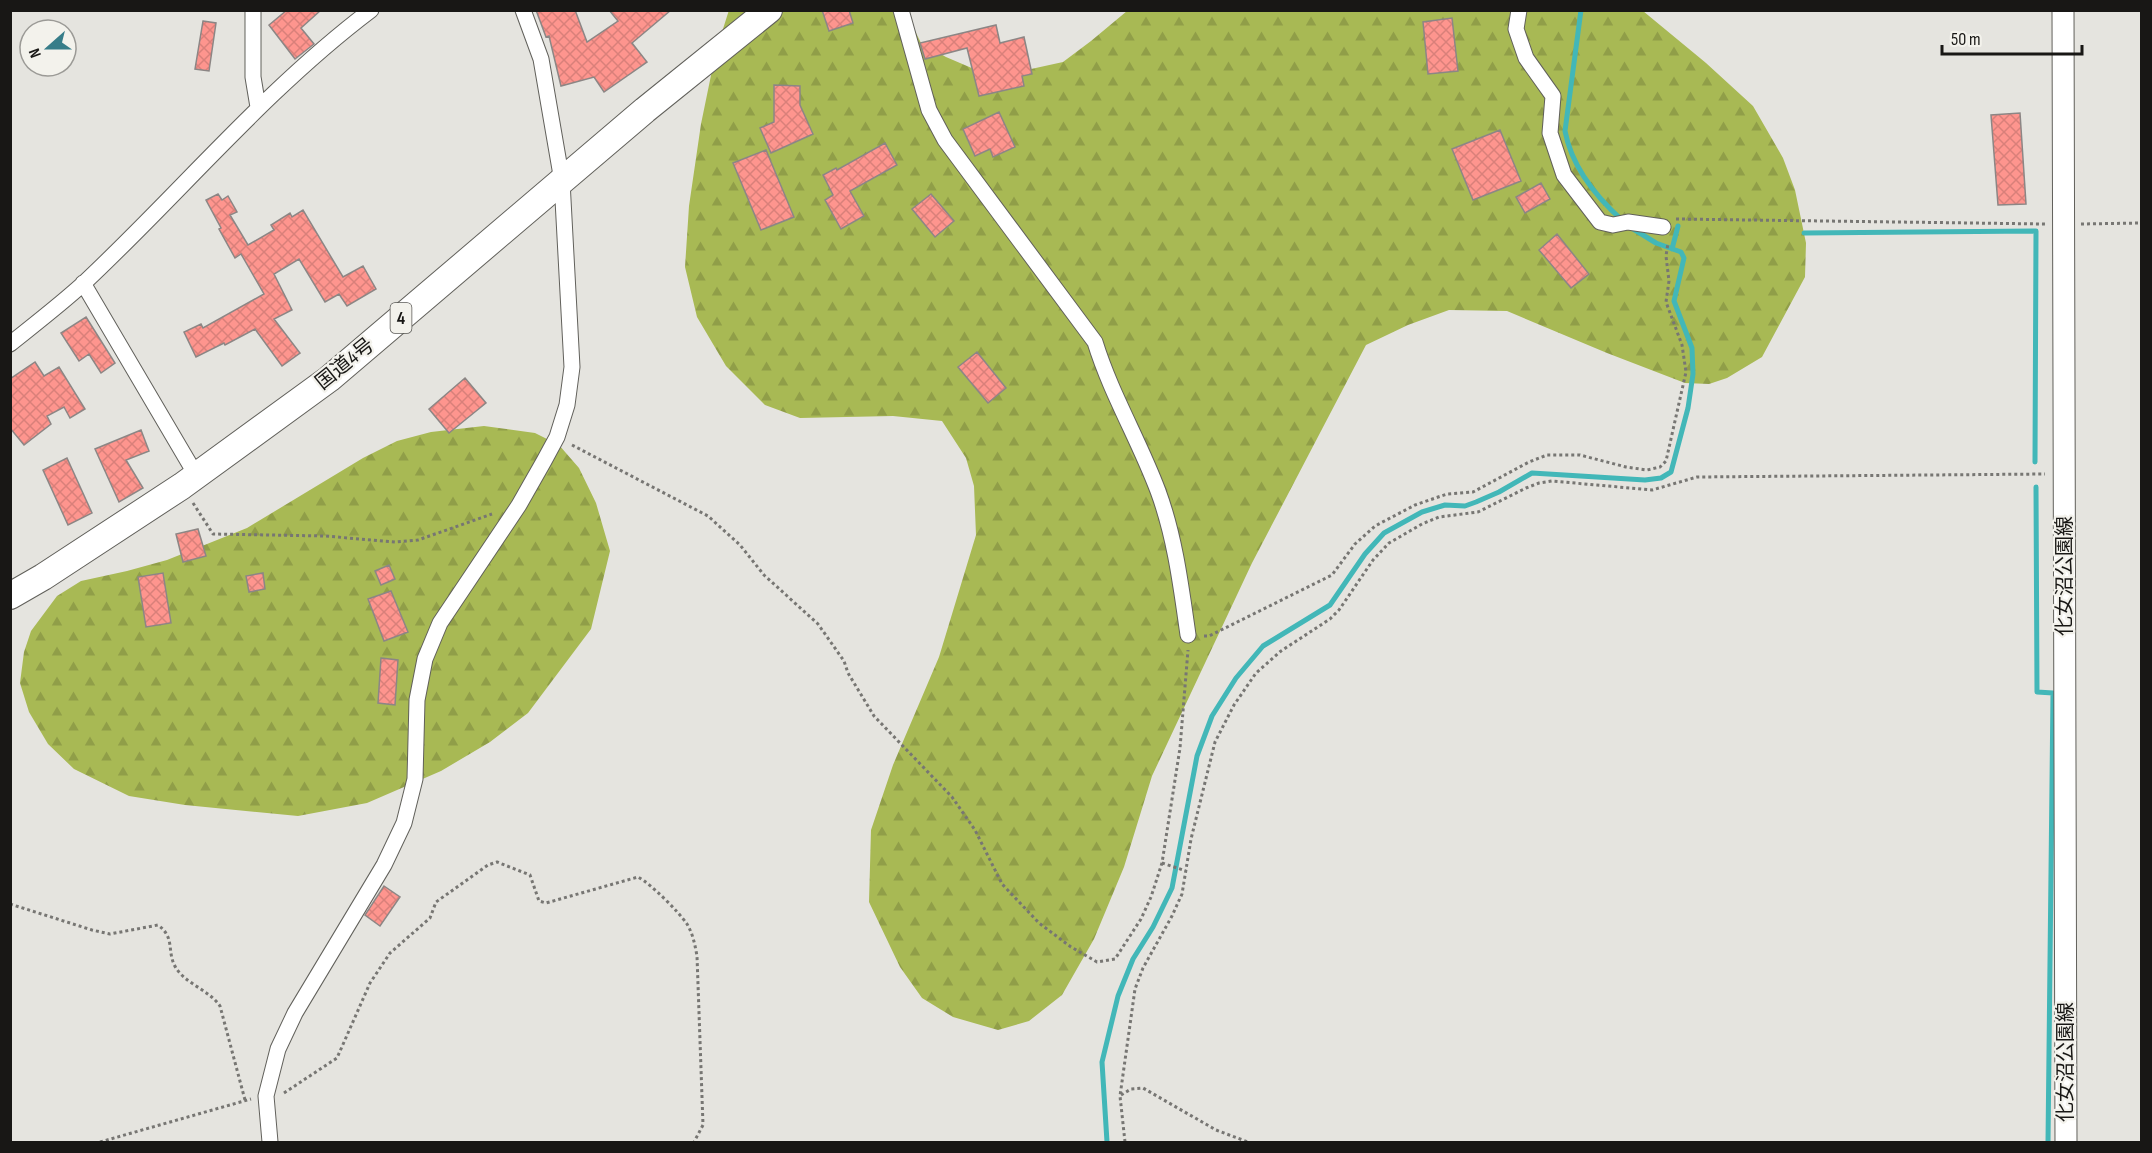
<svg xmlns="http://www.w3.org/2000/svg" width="2152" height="1153" viewBox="0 0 2152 1153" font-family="'Sofia Sans Condensed','Noto Sans JP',sans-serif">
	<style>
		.forest { fill: url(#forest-firs) }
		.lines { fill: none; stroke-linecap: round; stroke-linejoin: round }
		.stream { stroke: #42b7b8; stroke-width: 5 }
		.building { fill: url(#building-cross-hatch); stroke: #8c8685; stroke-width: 1.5 }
		.minor-casing { stroke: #61605b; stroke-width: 17 }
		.secondary-casing { stroke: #61605b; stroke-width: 23 }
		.trunk-casing { stroke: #61605b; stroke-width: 28 }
		.path { stroke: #777673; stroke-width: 3; stroke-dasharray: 3 3; stroke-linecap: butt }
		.minor { stroke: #fff; stroke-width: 15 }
		.secondary { stroke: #fff; stroke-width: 21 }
		.trunk { stroke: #fff; stroke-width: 26 }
		.labels { text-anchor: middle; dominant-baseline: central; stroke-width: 4.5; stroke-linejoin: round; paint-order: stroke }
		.shield { fill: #f3f2ec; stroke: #5a5956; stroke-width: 1.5 }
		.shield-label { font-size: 18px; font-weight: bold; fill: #181715 }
		.street-label { font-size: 20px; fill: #181715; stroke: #f3f2ec }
	</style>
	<defs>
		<pattern id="forest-firs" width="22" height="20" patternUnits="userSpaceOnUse" patternTransform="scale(1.5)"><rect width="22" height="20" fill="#a8b954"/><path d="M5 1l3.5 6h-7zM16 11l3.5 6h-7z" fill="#909e48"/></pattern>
		<pattern id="building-cross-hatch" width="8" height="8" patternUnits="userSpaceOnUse" patternTransform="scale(1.5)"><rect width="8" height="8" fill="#fe958e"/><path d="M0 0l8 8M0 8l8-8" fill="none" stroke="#d9807a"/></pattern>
	</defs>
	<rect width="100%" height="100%" fill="#e5e4df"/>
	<path class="forest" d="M729,10l176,1 16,32 25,14 28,12 48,2 41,-9 28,-21 36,-30h516l63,52 47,43 30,52 12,32 11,53 -1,34 -43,80 -35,21 -18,6 -24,-1 -78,-30 -100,-42 -58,-1 -41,15 -42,20 -114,218 -100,213 -28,91 -30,72 -32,56 -33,26 -31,9 -45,-13 -31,-19 -22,-31 -31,-65 2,-72 22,-65 46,-108 37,-122 -2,-49 -8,-28 -24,-37 -49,-5 -93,2 -35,-13 -39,-39 -29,-49 -12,-50 4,-61 12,-82 15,-73z
		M484,426l51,7 24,12 20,23 17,35 14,48 -19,78 -63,84 -38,29 -49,29 -74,32 -69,13 -113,-11 -56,-9 -55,-27 -26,-25 -19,-32 -9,-29 4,-31 7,-21 26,-35 24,-15 46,-10 40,-11 80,-32 116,-70 34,-17 34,-9z"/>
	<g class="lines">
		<path class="stream" d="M1581,10l-16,121c7,37 31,66 58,90
			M1804,233l232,-2 -1,231
			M1672,249l6,-23
			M2036,487l1,205 16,1 -5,449
			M1107,1142l-5,-80 16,-66 15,-37 20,-32 19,-39 25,-132 15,-40 24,-38 27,-32 67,-41 35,-51 19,-21 38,-21 23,-7 20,1 11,-4 23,-10 33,-19 113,7 16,-2 10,-6 17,-64 5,-34 -1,-26 -18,-47 10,-43 -3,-6 -25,-9 -26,-16"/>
	</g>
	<path class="building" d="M287,10h34l-20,18 13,16 -19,15 -26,-34z
		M536,10h39l12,32 31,-21 -9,-11h62l-39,33 15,19 -43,30 -10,-15 -33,9 -12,-50 -3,1z
		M822,10h27l4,13 -24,8z
		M1452,18l6,53 -30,3 -5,-52z
		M203,21l13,2 -7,48 -14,-2z
		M996,25l4,18 24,-6 8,37 -10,2 2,10 -45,10 -12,-48 -42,11 -5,-16z
		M774,85l26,1v19l13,29 -42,19 -11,-25 14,-6z
		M999,112l16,35 -22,10 -3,-8 -15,7 -12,-27z
		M2020,113l6,91 -28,1 -7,-90z
		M1500,130l21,51 -48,19 -21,-51z
		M885,143l12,22 -47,26 14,25 -23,13 -16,-29 8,-5 -10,-20 13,-7 1,2z
		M766,150l28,67 -33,13 -28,-67z
		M1541,183l9,16 -25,14 -9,-16z
		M218,194l4,6 6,-4 9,16 -7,3 18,30 26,-15 -3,-5 19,-12 2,4 11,-7 40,67 20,-11 13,23 -29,17 -8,-12 -14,8 -26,-43 -25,15 18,36 -18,9 26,34 -18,13 -27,-37 -30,16 -1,-2 -28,14 -12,-25 17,-8 2,4 61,-34 -23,-40 -6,4 -16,-29 2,-1 -15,-28z
		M931,194l23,27 -19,16 -23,-28z
		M1557,234l32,40 -18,14 -32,-38z
		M86,317l29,46 -14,10 -12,-19 -10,7 -18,-28z
		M977,352l29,36 -18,15 -30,-36z
		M35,362l9,14 15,-9 26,42 -15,9 -6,-11 -17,9 4,8 -27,21 -14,-17v-49z
		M465,378l21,25 -37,30 -20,-24z
		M141,430l8,21 -23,9 17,28 -24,14 -24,-53z
		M67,458l25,55 -24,12 -25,-55z
		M198,529l8,27 -23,6 -7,-28z
		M389,565l6,14 -14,6 -6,-14z
		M163,573l8,50 -25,4 -8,-50z
		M263,573l2,16 -16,3 -3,-16z
		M391,591l17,41 -24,9 -16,-42z
		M381,658l17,2 -3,45 -17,-2z
		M384,886l16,11 -20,29 -15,-11z"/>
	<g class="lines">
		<defs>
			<path id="minor" d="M253,10v67l5,30
				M901,10l28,100 16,30 150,202c16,52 44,98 63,149 17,46 23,95 30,144
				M1519,10l-3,19 10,29 27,38 -3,37 14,42 36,47 13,3 15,-3 35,5
				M83,283l113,192
				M10,344c25,-20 51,-40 74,-61 96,-90 181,-193 287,-273
				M270,1142l-4,-46 12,-47 17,-36 89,-148 20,-42 11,-44 2,-79 8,-41 15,-36 79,-118 25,-44 13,-24 10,-32 5,-38 -10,-186 -21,-122 -18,-49"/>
			<path id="secondary" d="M2063,10l3,1132"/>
			<path id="trunk" d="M10,596l33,-19 139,-91 147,-107 316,-269 124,-100"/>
		</defs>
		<use href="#minor" class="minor-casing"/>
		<use href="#secondary" class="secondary-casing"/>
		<use href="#trunk" class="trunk-casing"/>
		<path class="path" d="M1676,219l369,5
			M2081,224l61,-1
			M572,445l136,71 32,29 24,30 54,49 26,37 4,12 26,43 78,81 23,33 27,54 37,39 32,24 26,15 18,-3 26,-40 10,-22 11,-34 18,-115 8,-98
			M193,503l20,31 112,2 70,6 23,-2 74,-26
			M1204,636h5l123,-61 23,-31 20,-18 40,-21 32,-11 26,-2 56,-30 18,-7h33l46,12 21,3 13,-3 6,-6 20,-89 -4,-27 -16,-43 3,-21 -3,-25 2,-13
			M1162,863l24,8
			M10,904l82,26 18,4 48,-9c18,13 8,27 18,43 10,16 33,22 44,38l25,94
			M284,1093l53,-35 33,-75 20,-30 40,-35 6,-16 52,-37 9,-3 33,13 9,26 7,2 92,-26c13,7 40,34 49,47 6,10 8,21 10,32l6,169 -9,17
			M1121,1095l10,-6 12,-1 73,42 32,12
			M100,1142l151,-43
			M1125,1142l-5,-46 15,-107 8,-21 29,-52 10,-22 9,-55 24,-97 19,-37 22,-32 25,-22 49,-32 9,-9 34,-50 16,-17 33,-19 17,-7 39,-5 48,-24 13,-5 13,-2 100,9 45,-13 348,-3"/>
		<use href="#minor" class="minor"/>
		<use href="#secondary" class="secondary"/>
		<use href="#trunk" class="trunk"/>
	</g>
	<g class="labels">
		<rect class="shield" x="390.5" y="303" width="21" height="30" rx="4.5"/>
		<g class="shield-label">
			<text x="401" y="318">4</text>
		</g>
		<g class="street-label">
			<text transform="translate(345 364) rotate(-39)">国道4号</text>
			<text transform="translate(2065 576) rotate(-90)">化女沼公園線</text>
			<text transform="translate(2066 1062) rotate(-90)">化女沼公園線</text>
		</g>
	</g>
	<rect width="2152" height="1153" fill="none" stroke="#181715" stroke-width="24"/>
	<g transform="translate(48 48) rotate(249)"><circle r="28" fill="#f3f2ec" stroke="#9b9a96" stroke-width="1.5"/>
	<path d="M0-4.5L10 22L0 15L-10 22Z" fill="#377d89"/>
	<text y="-9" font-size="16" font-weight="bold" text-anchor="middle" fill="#181715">N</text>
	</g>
	<path d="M1942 45v9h140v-9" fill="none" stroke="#181715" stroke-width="3"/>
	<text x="1951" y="45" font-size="18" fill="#181715" stroke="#f3f2ec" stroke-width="4.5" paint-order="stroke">50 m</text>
</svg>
